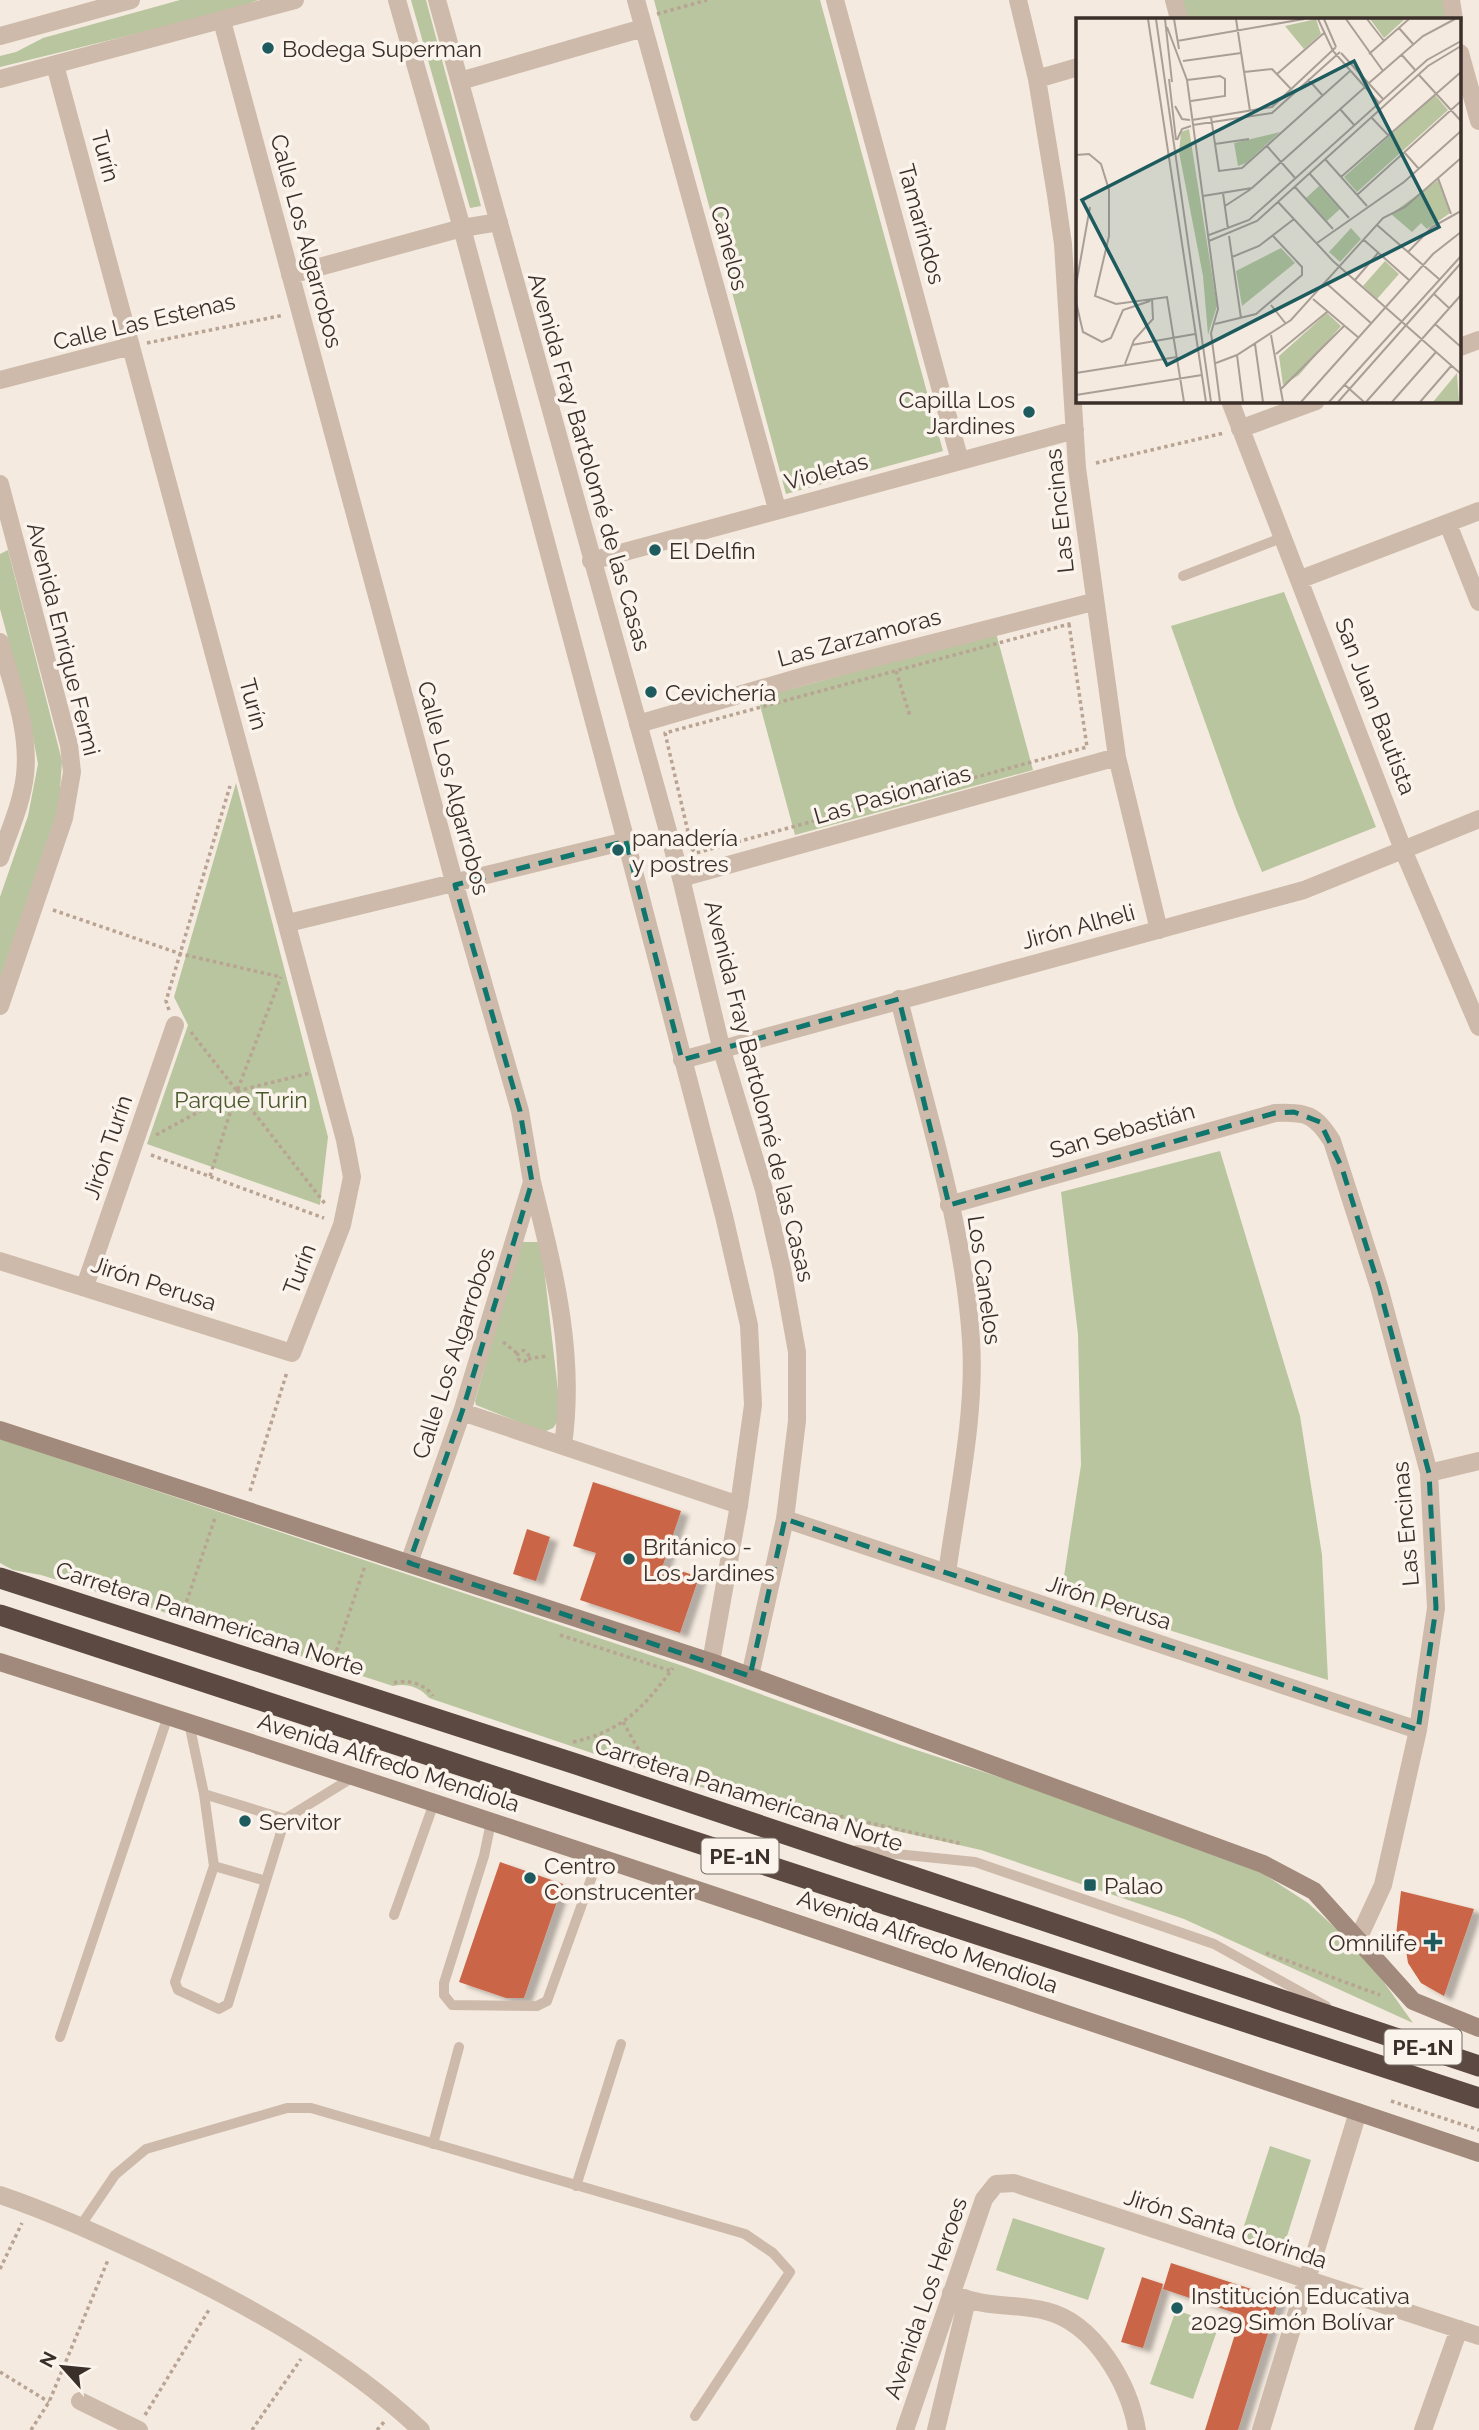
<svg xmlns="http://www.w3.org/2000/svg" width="1479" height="2430" viewBox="0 0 1479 2430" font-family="Raleway,sans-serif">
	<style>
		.green { fill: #b8c59e }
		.building { fill: #cb6546; filter: url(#shadow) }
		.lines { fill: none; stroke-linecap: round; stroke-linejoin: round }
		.path { stroke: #b9a494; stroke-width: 3.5; stroke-dasharray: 3.5 3.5; stroke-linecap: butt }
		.service { stroke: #cdbaaa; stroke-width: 10 }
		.minor { stroke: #cdbaaa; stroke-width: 18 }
		.tertiary { stroke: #cdbaaa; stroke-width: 18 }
		.secondary { stroke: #a1897b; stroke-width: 18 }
		.motorway { stroke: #5c4941; stroke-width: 21 }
		.marked { fill: none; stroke: #0f766e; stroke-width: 5; stroke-dasharray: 14 9; stroke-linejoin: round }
		.poi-dot { fill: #1d5b5f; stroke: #fbf4ed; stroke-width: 2.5 }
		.labels { text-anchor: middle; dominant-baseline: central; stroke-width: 7; stroke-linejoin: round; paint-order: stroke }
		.shield { fill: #fbf4ed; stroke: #756a64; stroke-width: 2 }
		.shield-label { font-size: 21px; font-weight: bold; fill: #3b2f2a }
		.poi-label { font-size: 23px; fill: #3b2f2a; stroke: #fbf4ed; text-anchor: start }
		.street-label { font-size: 23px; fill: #3b2f2a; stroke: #fbf4ed }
		.park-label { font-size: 23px; fill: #4a5a2c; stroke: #fbf4ed }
		.inset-road { fill: none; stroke: #aa9f97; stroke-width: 2 }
		.view { fill: #1d5b5f; fill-opacity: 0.15; stroke: #1d5b5f; stroke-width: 3.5 }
		.inset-edge { fill: none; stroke: #3b2f2a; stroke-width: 3.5 }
	</style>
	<defs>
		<filter id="shadow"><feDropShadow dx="8" dy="4.5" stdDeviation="2" flood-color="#0004"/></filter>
	</defs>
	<rect width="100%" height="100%" fill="#f4eadf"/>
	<path class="green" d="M180,0h78l-21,9 -237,58v-11l16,-4 27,-14z
		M411,0h15l55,206 -11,2z
		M654,0h166l123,451 -157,43z
		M1182,0h262l3,19h-260z
		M8,550l54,211 -3,45 -59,173v-82l28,-81 10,-52 -9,-49 -29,-106v-55z
		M1284,592l92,235 -114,45 -26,-63 -65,-183z
		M996,633l37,137 -238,65 -37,-137z
		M236,783l92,354 -8,68 -173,-61 41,-119 -14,-28z
		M1220,1151l80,265 22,139 6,125 -267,-84 20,-131 -3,-131 -17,-142z
		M521,1242h20l20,175 -8,11 -9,4 -68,-27 -1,-4z
		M0,1439l683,227 218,79 279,91 82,37 46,30 55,50 50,70 -229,-104 -203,-69 -303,-68 -249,-84c-9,-11 -23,-15 -36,-12l-213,-69 -139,-42 -28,-5 -13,-7z
		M1270,2146l41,14 -29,92 -42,-14z
		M1013,2218l92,30 -17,52 -92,-30z
		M1176,2310l43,15 -26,74 -43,-15z"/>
	<path class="building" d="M593,1482l88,29 -18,54 36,12 -19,56 -100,-33 16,-47 -23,-7z
		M527,1529l23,8 -14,44 -23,-7z
		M500,1862l63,22 -39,114h-18l-47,-16z
		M1401,1891l73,18 -30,87 -23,-13 -13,-20 -4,-26 -8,-2z
		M1171,2263l108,35 -41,132h-33l36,-115 -78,-26z
		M1142,2277l21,7 -20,64 -22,-6z"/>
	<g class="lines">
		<path class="path" d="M657,14l50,-14
			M147,343l137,-28
			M1096,463l128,-30
			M1069,624l18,123 -391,106 -4,-4 -27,-116z
			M896,671l14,45
			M53,910l128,44 100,23
			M169,1010l-3,-9 64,-215
			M191,1032l46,59
			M237,1091l73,-18
			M156,1135l81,-44 89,114
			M151,1155l173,63
			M210,1176l27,-85 44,-114
			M503,1342l15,12
			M517.5 1356a5.5 5.5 0 1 1 11 0a5.5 5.5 0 1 1-11 0Z
			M528,1359l18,-3
			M250,1491l37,-119
			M182,1615l33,-97
			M560,1635l111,36
			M332,1664l33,-98
			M394,1683c14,-4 31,1 39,13
			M623,1722l23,41
			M573,1742c50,-11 71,-35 100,-74
			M645,1762l49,18
			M724,1790l239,54
			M1266,1953l114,42
			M1391,2101l88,29
			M0,2269l22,-46
			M0,2372l49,30
			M145,2415l65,-107
			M31,2430l18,-28 59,-142
			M252,2430l49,-71
			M377,2430l7,-8"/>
		<path class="service" d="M1183,576l101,-39
			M189,1723l15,71 81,25 70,-43
			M204,1794l10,72 -39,116 3,8 41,19 9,-5 57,-185
			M491,1822l-7,34 -40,127v12l8,10 85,1 10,-5 52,-144
			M857,1850l118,12 239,82 112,62
			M214,1866l52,15
			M394,1915l40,-112
			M60,2037l108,-321
			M433,2144l26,-97
			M576,2186l45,-142
			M81,2225l34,-50 31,-26 141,-41h24l434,126 28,19 17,19 -95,144"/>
		<path class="minor" d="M636,0l141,509
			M835,0l125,461
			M1018,0l19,79 19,116 7,49 14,224 40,289 42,173
			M1174,0l5,19
			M1451,0l3,19
			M222,21l233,864 65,226 12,71 -70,230 -53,151
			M1460,53l19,68
			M1037,79l41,-12
			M460,81l183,-53
			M290,275l172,-47 37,-6
			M1460,347l19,-7
			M0,380l131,-34
			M1230,401l174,451 75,175
			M1240,429l76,-28
			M1448,524l31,78
			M591,561l484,-131
			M1301,579l178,-68
			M638,724l170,-49 285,-73
			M681,878l436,-121
			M288,923l338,-82
			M899,999c27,112 65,227 72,342 5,73 -14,159 -24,232
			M532,1182c22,88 44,171 31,263
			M949,1205l326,-92c32,-1 40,1 57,28l47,146 50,186 7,135 -18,122 -35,155 -25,54
			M0,1261l292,92 50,-128 10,-48 -7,-37 -290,-1075
			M85,1286l90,-261
			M462,1412l277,93
			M1429,1473l50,-12
			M785,1519l633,211
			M0,2195c53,18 102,41 152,64 96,46 191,98 269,171
			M951,2293c38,17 60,9 95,18 49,12 83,73 91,119
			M80,2401l59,29
			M905,2430l79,-231 12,-15 18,-1 465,153
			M936,2430l31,-130
			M1261,2430l97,-318
			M1423,2430l36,-101"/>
		<path class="tertiary" d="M397,0l65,228 164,613 98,375 25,109 4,80 -14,100 -28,157
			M437,0l244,878 40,169 43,143 18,79 15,83v69l-12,98 -35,157
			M0,36l131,-36
			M0,79l295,-79
			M0,484l69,261 3,27 -8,46 -64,188
			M0,642c12,43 30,88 25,133 -3,28 -16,56 -25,83
			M682,1060l622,-170 175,-71"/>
		<path class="secondary" d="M0,1430l711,232 552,202 51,27 99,110 66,27
			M0,1662c495,158 987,325 1479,491"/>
		<path class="motorway" d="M0,1578l579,187 900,301
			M0,1615l1479,483"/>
	</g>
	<path class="marked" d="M626,841l56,219 217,-61 50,206 326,-92 19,-1 26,10 22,46 37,119 50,186 7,135 -18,122 -633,-211 -35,157 -341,-113 53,-151 70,-230 -12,-71 -65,-226z"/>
	<g class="poi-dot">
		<circle cx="268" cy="48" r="7"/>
		<circle cx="1029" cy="412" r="7"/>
		<circle cx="655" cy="550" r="7"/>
		<circle cx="651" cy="692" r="7"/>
		<circle cx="618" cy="850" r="7"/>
		<circle cx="629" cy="1559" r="7"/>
		<circle cx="245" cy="1821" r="7"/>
		<circle cx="530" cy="1878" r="7"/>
		<rect x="1083" y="1878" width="14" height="14" rx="3.5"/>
		<path d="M1429.5 1931.5h7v7h7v7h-7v7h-7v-7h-7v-7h7z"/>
		<circle cx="1177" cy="2308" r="7"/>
	</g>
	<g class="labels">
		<g class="shield">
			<rect x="701.5" y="1838.5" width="77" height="35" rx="5"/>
			<rect x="1384.5" y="2029.5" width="77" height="35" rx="5"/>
		</g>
		<g class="shield-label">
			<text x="740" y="1856">PE-1N</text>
			<text x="1423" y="2047">PE-1N</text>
		</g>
		<g class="poi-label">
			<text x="282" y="48">Bodega Superman</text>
			<text x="1015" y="399" text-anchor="end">Capilla Los<tspan x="1015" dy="26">Jardines</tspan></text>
			<text x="669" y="550">El Delfin</text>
			<text x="665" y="692">Cevichería</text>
			<text x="632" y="837">panadería<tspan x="632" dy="26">y postres</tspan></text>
			<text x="643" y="1546">Británico -<tspan x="643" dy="26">Los Jardines</tspan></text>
			<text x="259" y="1821">Servitor</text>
			<text x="544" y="1865">Centro<tspan x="544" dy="26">Construcenter</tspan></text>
			<text x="1104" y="1885">Palao</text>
			<text x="1417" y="1942" text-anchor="end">Omnilife</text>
			<text x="1191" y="2295">Institución Educativa<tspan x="1191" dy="26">2029 Simón Bolívar</tspan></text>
		</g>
		<g class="street-label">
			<text transform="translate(106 156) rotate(75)">Turín</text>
			<text transform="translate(922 224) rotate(75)">Tamarindos</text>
			<text transform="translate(307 241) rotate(75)">Calle Los Algarrobos</text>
			<text transform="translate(730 248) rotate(75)">Canelos</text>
			<text transform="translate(144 321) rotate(-13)">Calle Las Estenas</text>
			<text transform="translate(590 462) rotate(74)">Avenida Fray Bartolomé de las Casas</text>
			<text transform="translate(826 471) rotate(-15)">Violetas</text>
			<text transform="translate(1059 511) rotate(-96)">Las Encinas</text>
			<text transform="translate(859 637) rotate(-15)">Las Zarzamoras</text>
			<text transform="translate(64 639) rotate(76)">Avenida Enrique Fermi</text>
			<text transform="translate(254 704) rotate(75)">Turín</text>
			<text transform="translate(1376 706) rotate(69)">San Juan Bautista</text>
			<text transform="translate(454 788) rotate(75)">Calle Los Algarrobos</text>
			<text transform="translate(892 794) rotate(-16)">Las Pasionarias</text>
			<text transform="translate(1078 926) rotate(-15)">Jirón Alheli</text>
			<text transform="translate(760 1091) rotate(76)">Avenida Fray Bartolomé de las Casas</text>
			<text transform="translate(1122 1130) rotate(-16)">San Sebastián</text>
			<text transform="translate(107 1147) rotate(-71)">Jirón Turín</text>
			<text transform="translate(299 1269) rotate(-69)">Turín</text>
			<text transform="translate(985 1280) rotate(82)">Los Canelos</text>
			<text transform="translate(154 1283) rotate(18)">Jirón Perusa</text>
			<text transform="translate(453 1353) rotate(-72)">Calle Los Algarrobos</text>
			<text transform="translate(1405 1524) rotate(-95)">Las Encinas</text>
			<text transform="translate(1109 1602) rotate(18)">Jirón Perusa</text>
			<text transform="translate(210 1618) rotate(18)">Carretera Panamericana Norte</text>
			<text transform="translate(389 1762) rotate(18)">Avenida Alfredo Mendiola</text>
			<text transform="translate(749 1794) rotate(18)">Carretera Panamericana Norte</text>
			<text transform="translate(928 1941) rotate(19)">Avenida Alfredo Mendiola</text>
			<text transform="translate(1226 2228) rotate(18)">Jirón Santa Clorinda</text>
			<text transform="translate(925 2298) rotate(-71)">Avenida Los Heroes</text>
		</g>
		<g class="park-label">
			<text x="241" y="1099">Parque Turin</text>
		</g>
	</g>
	<g transform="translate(1076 18)">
		<rect width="385" height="385" fill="#f4eadf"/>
		<path d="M240,1l5,15 -17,15 -19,-23zM294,1h35l-21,19zM359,77l13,15 -91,82 -13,-15zM113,111l28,177 -9,29 -5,-59 -24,-124 2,-20zM204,114l-34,31 -8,3 -4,-23zM362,162l12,33 -23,16 -6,-6 -9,9 -21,-18zM243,168l21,23 -13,12 -21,-23zM275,210l10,11 -21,23 -11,-10zM205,230l14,15 -53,43 -6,-35zM309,243l14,13 -22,25 -14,-13zM251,295l14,13 -42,49 -16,10 -4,-29zM381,355l2,29h-26z" fill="#b8c59e"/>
		<path class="inset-road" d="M72,1l58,383M80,1l55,383M89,1l7,63M98,1l5,30M160,1l14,92M242,1l15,32 47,53M248,1l12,28M270,1l37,52M291,1l17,22M91,9l20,53 31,229 -7,24 9,69M323,10l14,16M101,23l127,-22M265,35l42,46M293,36l40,-35M325,36l15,17M107,43l58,-8M168,54l28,-3 20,21M201,56l47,-41M343,57l42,46M93,61l7,61M232,61l15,17M111,62l33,-4 5,3v17l-34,5M293,65l54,-47 32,-17M99,88l7,13 8,1M264,91l15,17M135,99l8,54 23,-3 108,-97M295,99l17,18M116,102l80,-13 64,-60M117,107l79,-12 68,-61M101,122l5,-11 9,-3M139,126l34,-5M191,128l29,33M328,134l15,17M0,137l13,-1 12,10 8,26v46l-14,60 21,8 51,-7 17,105M249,141l42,47M234,156l39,44M265,159l120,-105M362,160l13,36M219,169l38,42M147,175l5,36M281,177l104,-94M127,178l49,-8 113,-101M202,184l55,59 128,113M149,188l26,-17M301,207l62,54M133,217l40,-15 178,-160 34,-19M153,218l12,82M288,222l45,40M133,223l48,-20 171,-155 33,-20M241,225l87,-61 57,-51M332,234l24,-25 29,-16M156,239l27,-11 35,-27M279,262l23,-27M250,265l46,41M0,267l14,-78M357,275l16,15M237,281l46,39M0,284l7,30 19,10 9,-4 12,-28 27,-9M195,287l15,19M139,306l41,-10 46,-39v-8l-29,-31M359,306l26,23M195,317l12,67M179,326l8,58M56,327l63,-11M200,336l51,-42M161,337l6,47M140,345l21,-8 54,-35 92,-102 22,-11 56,-49M49,346l9,-24 19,-21 -1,-20M0,355l101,-16M269,367l19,17M204,372l64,-64M0,377l126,-20M225,384l132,-148 28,-22M253,384l132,-146M262,384l123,-139M290,384l95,-107M316,384l44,-50M344,384l32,-37"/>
		<path class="view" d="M278,43l85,166 -272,138 -85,-165z"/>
		<rect width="385" height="385" class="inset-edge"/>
	</g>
	<g transform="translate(63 2367) rotate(297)" stroke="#fbf4ed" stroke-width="5" paint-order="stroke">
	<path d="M0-5L12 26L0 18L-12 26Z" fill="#3b2f2a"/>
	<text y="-10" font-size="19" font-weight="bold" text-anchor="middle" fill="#3b2f2a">N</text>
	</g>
</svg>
